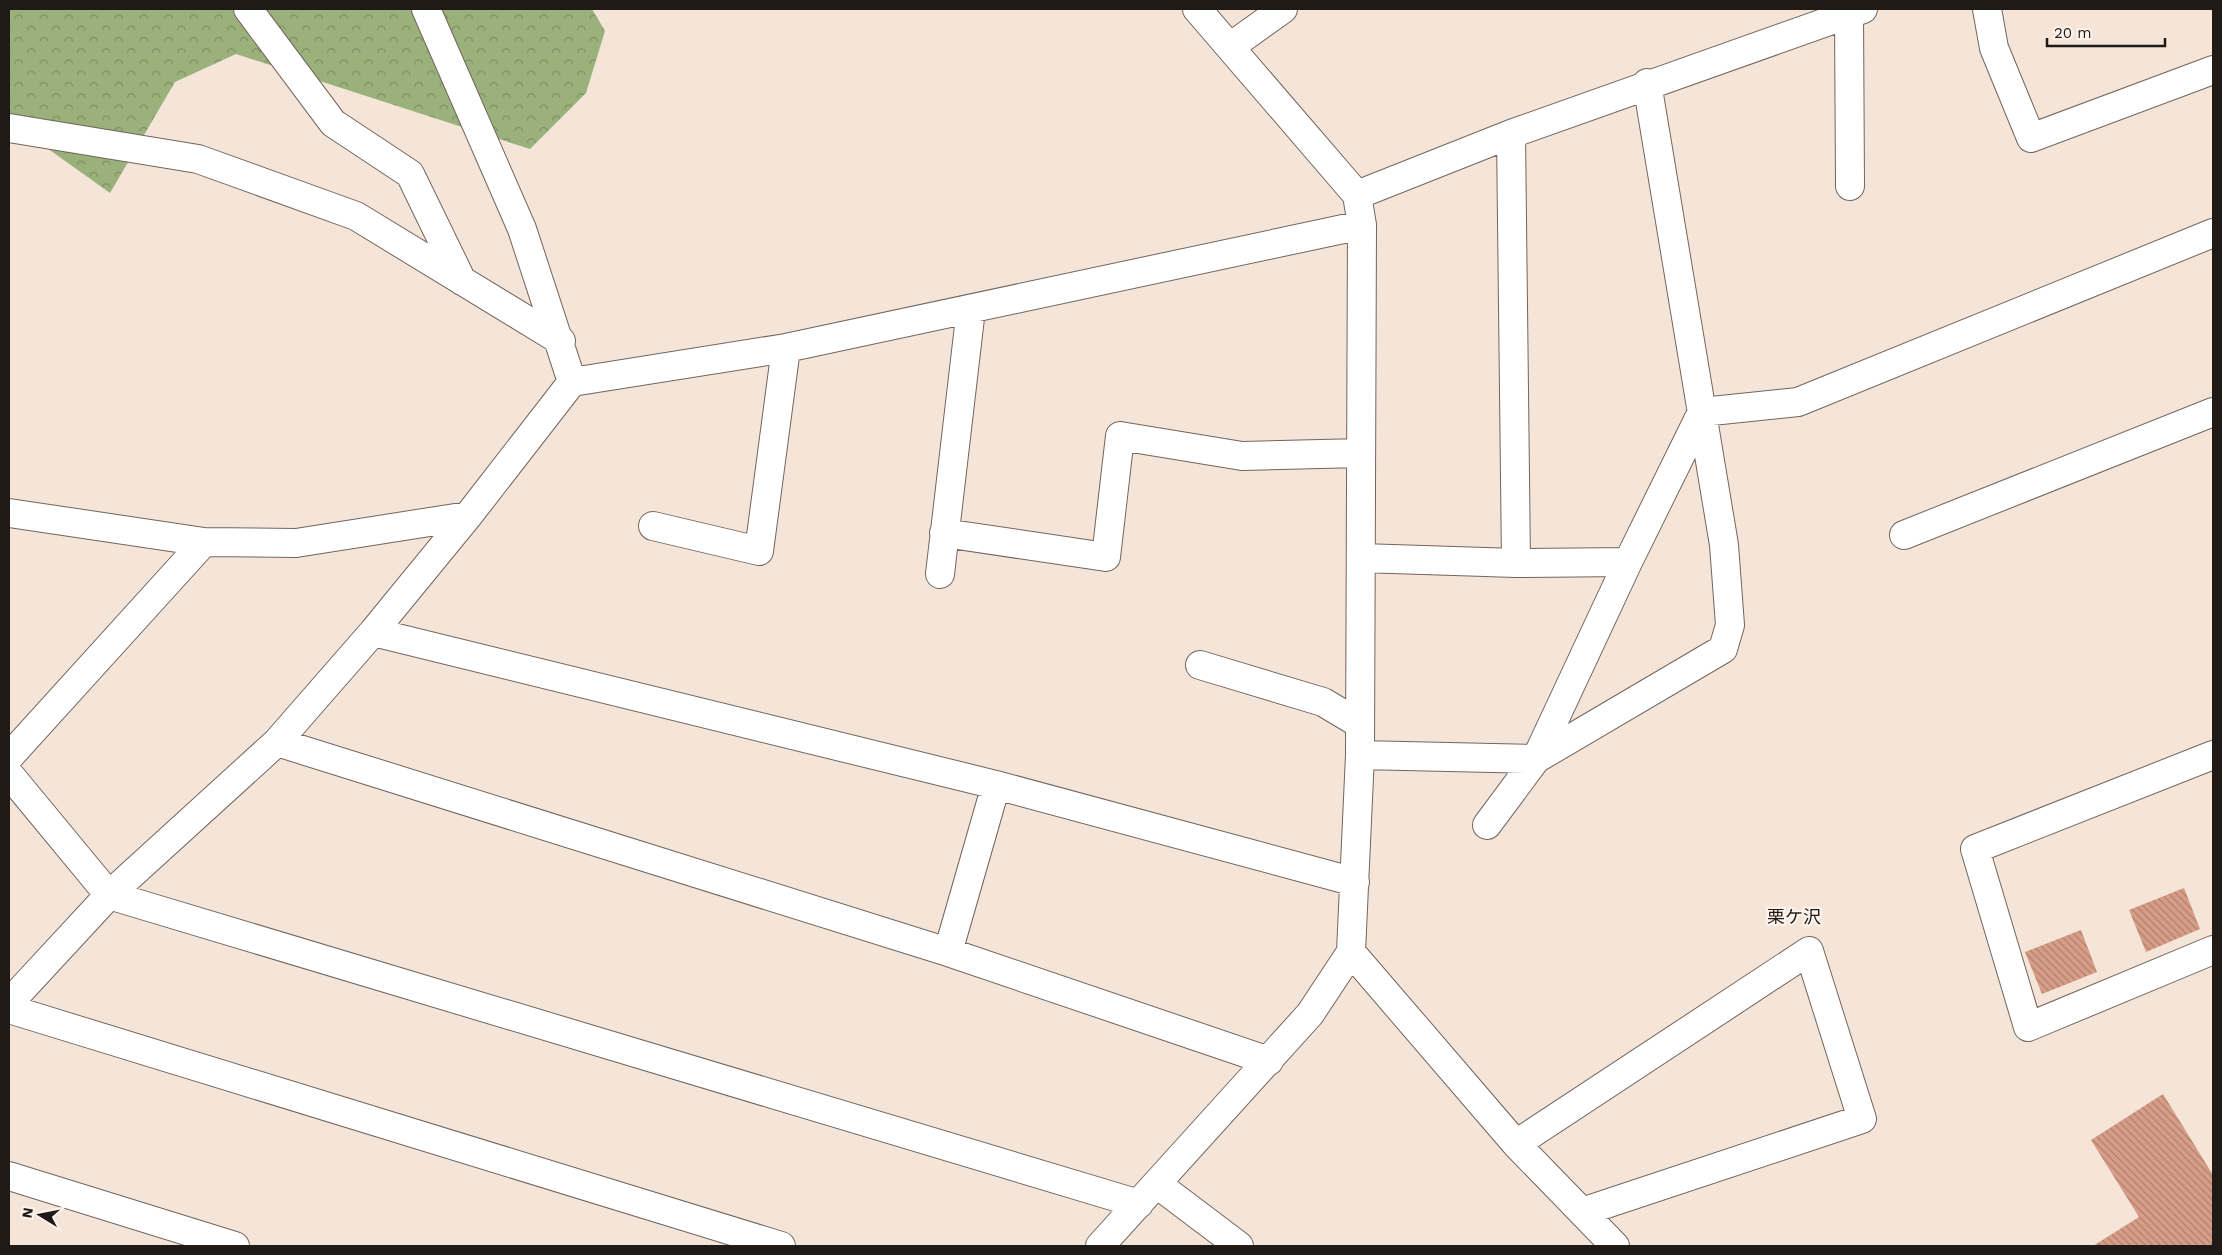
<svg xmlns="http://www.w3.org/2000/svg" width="2222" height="1255" viewBox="0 0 2222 1255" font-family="'Work Sans','Noto Sans JP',sans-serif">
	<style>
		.forest { fill: url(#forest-crowns) }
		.building { fill: url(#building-back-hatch) }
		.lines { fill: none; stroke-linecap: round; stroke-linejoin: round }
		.minor-casing { stroke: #73655c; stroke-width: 30 }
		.minor { stroke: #fff; stroke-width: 28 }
		.labels { text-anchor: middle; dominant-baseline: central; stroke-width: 4.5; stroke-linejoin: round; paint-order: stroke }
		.neighbourhood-label { font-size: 18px; fill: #201a16; stroke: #fdf3ec }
	</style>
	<defs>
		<pattern id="forest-crowns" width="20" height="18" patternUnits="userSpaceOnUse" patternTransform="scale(1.25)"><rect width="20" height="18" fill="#9ab17c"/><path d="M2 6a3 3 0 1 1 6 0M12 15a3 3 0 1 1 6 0" fill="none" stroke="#7d8f65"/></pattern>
		<pattern id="building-back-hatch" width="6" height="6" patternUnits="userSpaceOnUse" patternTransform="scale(1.25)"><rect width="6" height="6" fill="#d89d86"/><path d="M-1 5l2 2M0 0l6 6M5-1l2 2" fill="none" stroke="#af7f6d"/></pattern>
	</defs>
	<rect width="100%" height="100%" fill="#f5e5d9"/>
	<path class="forest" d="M9,9h583l13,22 -19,62 -56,56 -294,-95 -61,28 -65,111 -101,-72z"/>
	<path class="building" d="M2184,888l16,41 -54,23 -17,-42z
		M2081,930l16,42 -55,22 -17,-42z
		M2163,1094l50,81v71h-120l46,-29 -48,-77z"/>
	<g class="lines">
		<defs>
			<path id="minor" d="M248,9l85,114 77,51 52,107
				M426,9l96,220 50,153
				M1987,9l7,39 37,90 182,-68
				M1849,14l1,172
				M1230,47l53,-38
				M9,128l189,31 158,57 205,125
				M1511,134l5,429
				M1357,195l154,-61 352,-125
				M9,513l195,29 92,1 172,-27
				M653,526l106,25 27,-203
				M944,533l162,24 14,-121 122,20 119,-3
				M1904,535l309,-123
				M1361,558l155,5 112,-1
				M940,574l31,-265
				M373,632l623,153 359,97
				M1200,665l123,37 37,22
				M277,742l671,210 321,109
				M1360,755l176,4 187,-110 7,-24 -6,-80 -77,-462
				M2213,755l-238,94 53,178 185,-77
				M9,757l195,-215
				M9,774l100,121 1030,309
				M1487,825l49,-66 92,-197 74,-150 96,-10 415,-169
				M948,952l48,-167
				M1351,952l165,192 99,102
				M9,1003l100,-108 168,-153 96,-110 95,-116 104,-134 214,-34 576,-123
				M9,1009l772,237
				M1516,1144l293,-193 53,168 -280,93
				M9,1176l226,70
				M1157,1184l82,62
				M1100,1246l210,-232 41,-62 9,-197 2,-530 -5,-30 -160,-186"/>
		</defs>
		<use href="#minor" class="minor-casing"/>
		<use href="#minor" class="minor"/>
	</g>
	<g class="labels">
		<g class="neighbourhood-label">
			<text x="1794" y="916">栗ケ沢</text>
		</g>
	</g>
	<rect width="2222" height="1255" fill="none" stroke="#201a16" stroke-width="20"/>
	<g transform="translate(40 1215) rotate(280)" stroke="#fdf3ec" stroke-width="4" paint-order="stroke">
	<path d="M0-4L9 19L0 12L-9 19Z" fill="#201a16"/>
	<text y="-8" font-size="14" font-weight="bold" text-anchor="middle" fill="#201a16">N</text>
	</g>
	<path d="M2047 38v8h118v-8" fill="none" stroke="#201a16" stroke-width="2.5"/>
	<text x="2054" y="38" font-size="15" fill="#201a16" stroke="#fdf3ec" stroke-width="4" paint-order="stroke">20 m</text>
</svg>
